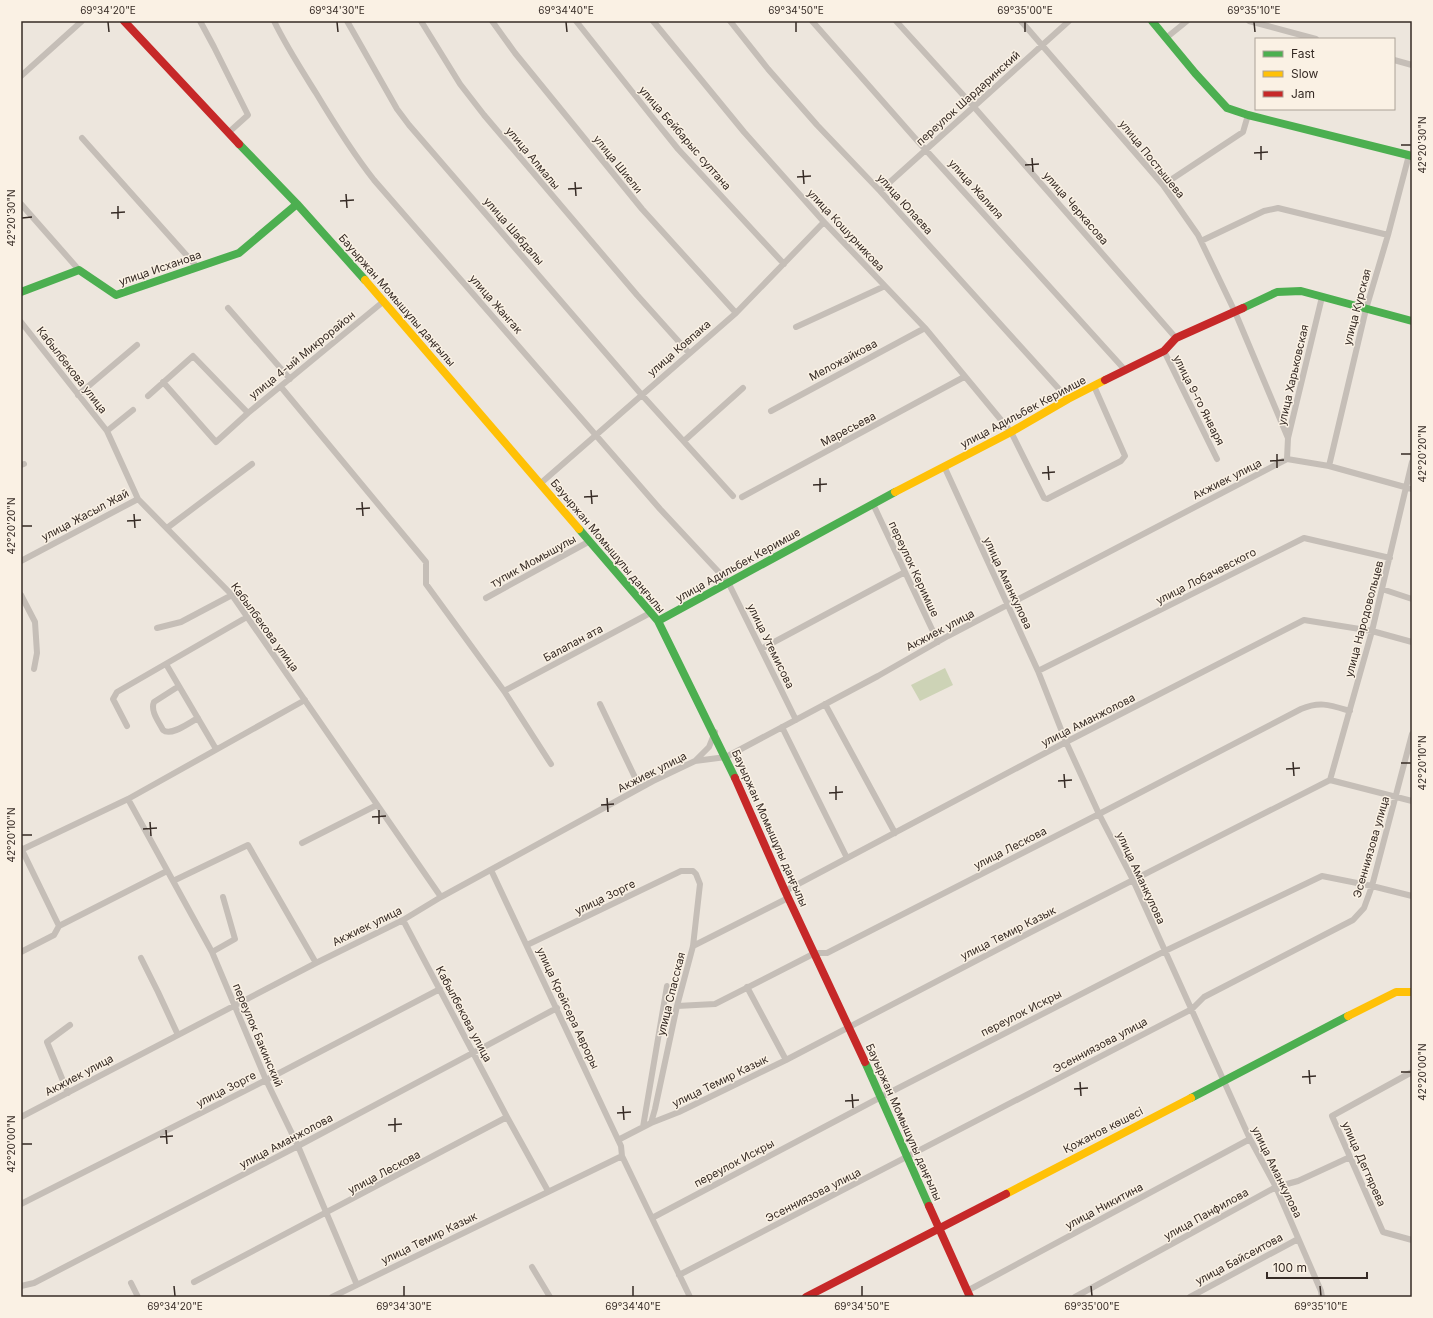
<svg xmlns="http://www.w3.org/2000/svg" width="1433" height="1318" viewBox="0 0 1433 1318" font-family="Inter,sans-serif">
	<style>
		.green { fill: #cdd3b6 }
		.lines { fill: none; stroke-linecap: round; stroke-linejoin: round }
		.street { stroke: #c5beb7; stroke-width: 6 }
		.fast { stroke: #4caf50; stroke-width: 8 }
		.slow { stroke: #ffc107; stroke-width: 8 }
		.jam { stroke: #c62828; stroke-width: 8 }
		.ticks { fill: none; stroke: #362b25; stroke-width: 1.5 }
		.labels { text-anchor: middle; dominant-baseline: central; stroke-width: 3; stroke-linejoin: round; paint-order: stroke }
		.street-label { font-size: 11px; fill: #362b25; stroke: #faf1e4 }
		.neatline { fill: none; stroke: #362b25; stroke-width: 1.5 }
		.ticks-label { font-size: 10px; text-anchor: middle; fill: #362b25 }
	</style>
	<rect width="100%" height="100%" fill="#ede6dd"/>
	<path class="green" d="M945,668l8,17 -33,16 -9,-16z"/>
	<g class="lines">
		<path class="street" d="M200,21l14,26 34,68 -20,18
			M274,21c12,25 27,48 42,72 18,30 36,59 58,87l286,329 68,73 68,138
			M347,21l50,88 12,16 232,269 92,102
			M421,21l39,63 24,31 153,180 52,58
			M492,21l23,32 127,156 94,104
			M576,21l77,97 25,31 106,115
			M653,21l91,111 80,90 101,106 86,104 33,66 3,1 74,-38 4,-5 -31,-70
			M730,21l38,48 49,56 63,66 188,208
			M812,21l102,116 211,233
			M896,21l78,86 202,231
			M1021,21l142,164 35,50 37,77 53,126
			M1249,21l67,18
			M1166,38l21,-17
			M1394,60l18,5
			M21,76l61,-55
			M82,138l115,129
			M1163,185l80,-53 5,-17
			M880,191l189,-170
			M21,204l58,66
			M1201,241l63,-30 14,-3 110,27
			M228,308l62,71
			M21,322l86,109 31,68 94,96 209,302
			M796,327l89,-41
			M1164,351l53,108
			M163,382l53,60 32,-29
			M281,387l145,175v22l78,107 47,73
			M78,395l59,-50
			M148,396l45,-40 55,57 136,-112
			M771,411l154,-83
			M107,431l26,-21
			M684,441l59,-53
			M1287,459l1,-21 34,-141
			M21,465l3,-1
			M944,466l94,205 28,71 33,72 34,66 117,259 26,48 45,104 1,6
			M1329,466l37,-157 22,-74 21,-80
			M541,483l195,-170 88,-91
			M742,497l222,-120
			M873,504l65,138
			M167,528l85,-64
			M21,561l117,-62
			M1382,589l30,10
			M21,595l14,27 2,31 -3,16
			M486,598l104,-57
			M157,628l24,-6 51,-27
			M761,649l144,-77
			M166,664l50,85
			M1038,671l266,-133 86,20
			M179,686l-25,16c-4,9 5,20 9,28 8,7 27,-8 35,-12
			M504,691l148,-79
			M600,704l40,84
			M825,704l70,129
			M127,726l-14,-27 4,-7 130,-75
			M782,727l65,131
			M695,761l14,-14 6,-15
			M1330,780l42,-149 40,-169
			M128,799l84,153 54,128 32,66 59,139
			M302,843l75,-38
			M21,848l38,78
			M21,850l107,-51 177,-99
			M491,870l130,276 1,10 68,141
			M173,881l75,-36 68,118
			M785,891l281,-149 238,-122 68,11 40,11
			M403,920l104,197
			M527,945l154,-74h12l3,3 4,10 -7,62 -16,60 -22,103 -4,14
			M693,946l95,-48
			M21,952l33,-17 5,-9 108,-55
			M212,952l23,-13 -12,-42
			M141,958l17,34 20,43
			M747,987l39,73
			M677,1006l38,-2 100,-51h12l272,-139 202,-105c19,-8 29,-4 49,2
			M1412,1072l-80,44 51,116 29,8
			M68,1093l-21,-51 23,-17
			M21,1117l295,-154 87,-43 38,-23 212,-116 42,-20 31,-4 152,-81 70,-40 339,-177 42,7 83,23
			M643,1127l24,-141
			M618,1140l33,-17 28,-11 107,-52 245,-128 299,-152 82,21
			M21,1204l245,-124 174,-91
			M652,1218l229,-121 284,-146 157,-75 50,10 40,10
			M532,1267l18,30
			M679,1275l513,-266 12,-12 149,-77 11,-12 8,-22 40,-152
			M194,1282l313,-165 41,74
			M131,1283l7,14
			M21,1286l13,-3 264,-137 259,-138
			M967,1291l283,-152
			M332,1297l290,-141
			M1075,1297l201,-110 22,-6 52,-24
			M1190,1297l108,-58"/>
		<path class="fast" d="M1152,21l43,52 32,35 21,7 164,41
			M239,144l58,60 68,76
			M21,292l58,-22 37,25 123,-42 58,-49
			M1243,308l34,-16 24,-1 111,30
			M579,529l79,92 77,157
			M658,621l237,-129
			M865,1062l64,144
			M1191,1098l157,-82"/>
		<path class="slow" d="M365,280l214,249
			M895,492l116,-60 57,-33 37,-19
			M1348,1016l48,-24h16
			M1006,1194l185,-96"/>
		<path class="jam" d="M124,21l115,123
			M1105,380l59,-29 12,-13 67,-30
			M735,778l50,113 80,171
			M929,1206l41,91
			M806,1297l200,-103"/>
	</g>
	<path class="ticks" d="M108,22l1,10M337,22l1,10M566,22l1,10M796,22v10M1025,22v10M1254,22l1,10M1401,145h10M1261,146v14M1254,153l14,-1M1032,158l1,14M1025,165l14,-1M803,170l1,14M797,177l14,-1M575,182l1,14M568,189l14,-1M346,194l1,14M340,201l14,-1M118,206v13M111,213l14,-1M22,218l10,-1M1277,454v14M1401,454h10M1270,461l14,-1M1048,466l1,14M1042,473l13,-1M820,478v14M813,485l14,-1M591,490l1,14M584,497l14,-1M362,502l1,14M356,509l14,-1M134,514l1,14M127,521l14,-1M22,526h10M1293,762l1,14M1401,763h10M1286,769l14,-1M1064,774l1,14M1058,781l14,-1M836,786v14M829,793l14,-1M607,798l1,14M601,805l13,-1M379,810v14M372,817l14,-1M150,822l1,14M143,829l14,-1M22,835h10M1309,1070l1,14M1401,1072h10M1302,1077l14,-1M1080,1082l1,14M1074,1089l14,-1M852,1094l1,14M845,1101l14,-1M623,1106l1,14M617,1113l14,-1M395,1118v14M388,1125l14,-1M166,1130l1,14M160,1137l13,-1M22,1144h10M174,1286l1,10M404,1286v10M633,1286v10M862,1286v10M1091,1286l1,10M1320,1286l1,10"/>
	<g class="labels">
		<g class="street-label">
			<text transform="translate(968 98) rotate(-42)">переулок Шардаринский</text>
			<text transform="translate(685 138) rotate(49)">улица Бейбарыс султана</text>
			<text transform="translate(533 158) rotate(50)">улица Алмалы</text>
			<text transform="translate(1152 159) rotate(51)">улица Постышева</text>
			<text transform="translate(618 164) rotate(51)">улица Шиели</text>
			<text transform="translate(976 189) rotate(48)">улица Жалиля</text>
			<text transform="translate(905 204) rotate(48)">улица Юлаева</text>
			<text transform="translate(1076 208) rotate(49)">улица Черкасова</text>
			<text transform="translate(846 230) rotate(47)">улица Кошурникова</text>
			<text transform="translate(514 231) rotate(49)">улица Шабдалы</text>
			<text transform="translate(160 268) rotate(-19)">улица Исханова</text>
			<text transform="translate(397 300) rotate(49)">Бауыржан Момышұлы даңғылы</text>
			<text transform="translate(496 304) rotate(49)">улица Жангак</text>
			<text transform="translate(1357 307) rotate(-75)">улица Курская</text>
			<text transform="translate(679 348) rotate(-41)">улица Ковпака</text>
			<text transform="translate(302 355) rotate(-39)">улица 4-ый Микрорайон</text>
			<text transform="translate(843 360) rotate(-28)">Меложайкова</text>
			<text transform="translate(72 370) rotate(52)">Кабылбекова улица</text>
			<text transform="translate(1293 375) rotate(-77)">улица Харьковская</text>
			<text transform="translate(1199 400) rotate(63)">улица 9-го Января</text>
			<text transform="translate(1023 412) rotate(-28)">улица Адильбек Керимше</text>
			<text transform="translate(848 429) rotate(-28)">Маресьева</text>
			<text transform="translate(1227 479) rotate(-27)">Акжиек улица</text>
			<text transform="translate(85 515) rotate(-28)">улица Жасыл Жай</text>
			<text transform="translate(608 546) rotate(50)">Бауыржан Момышұлы даңғылы</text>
			<text transform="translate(533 561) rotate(-29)">тупик Момышулы</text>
			<text transform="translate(738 565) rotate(-29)">улица Адильбек Керимше</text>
			<text transform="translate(914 569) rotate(65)">переулок Керимше</text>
			<text transform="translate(1206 576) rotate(-27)">улица Лобачевского</text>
			<text transform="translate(1008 583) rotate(65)">улица Аманкулова</text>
			<text transform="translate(1364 619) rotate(-75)">улица Народовольцев</text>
			<text transform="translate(265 627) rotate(54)">Кабылбекова улица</text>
			<text transform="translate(940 630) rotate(-28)">Акжиек улица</text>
			<text transform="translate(573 643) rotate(-28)">Балапан ата</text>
			<text transform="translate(771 646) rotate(64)">улица Утемисова</text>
			<text transform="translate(1088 720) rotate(-27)">улица Аманжолова</text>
			<text transform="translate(652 772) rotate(-27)">Акжиек улица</text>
			<text transform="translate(770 828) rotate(66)">Бауыржан Момышұлы даңғылы</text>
			<text transform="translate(1371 847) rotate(-74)">Эсенниязова улица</text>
			<text transform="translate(1010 848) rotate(-27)">улица Лескова</text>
			<text transform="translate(1141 878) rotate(65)">улица Аманкулова</text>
			<text transform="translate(605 897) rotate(-26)">улица Зорге</text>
			<text transform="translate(367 926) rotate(-26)">Акжиек улица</text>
			<text transform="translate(1008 933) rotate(-27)">улица Темир Казык</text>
			<text transform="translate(671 994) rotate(-76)">улица Спасская</text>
			<text transform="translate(568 1008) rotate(65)">улица Крейсера Авроры</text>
			<text transform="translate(1021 1013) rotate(-27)">переулок Искры</text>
			<text transform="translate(464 1014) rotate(62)">Кабылбекова улица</text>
			<text transform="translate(258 1035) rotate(67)">переулок Бакинский</text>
			<text transform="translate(1100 1045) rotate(-28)">Эсенниязова улица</text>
			<text transform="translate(79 1075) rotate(-28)">Акжиек улица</text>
			<text transform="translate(720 1081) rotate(-26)">улица Темир Казык</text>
			<text transform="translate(226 1089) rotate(-27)">улица Зорге</text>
			<text transform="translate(904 1122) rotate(66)">Бауыржан Момышұлы даңғылы</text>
			<text transform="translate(1103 1130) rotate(-27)">Қожанов көшесі</text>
			<text transform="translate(286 1141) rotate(-28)">улица Аманжолова</text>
			<text transform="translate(734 1163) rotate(-28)">переулок Искры</text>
			<text transform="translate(1364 1164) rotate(66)">улица Дегтярева</text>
			<text transform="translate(384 1172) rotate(-28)">улица Лескова</text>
			<text transform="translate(1277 1172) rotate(64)">улица Аманкулова</text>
			<text transform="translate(813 1195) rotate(-27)">Эсенниязова улица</text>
			<text transform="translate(1104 1206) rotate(-28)">улица Никитина</text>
			<text transform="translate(1206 1214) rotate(-29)">улица Панфилова</text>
			<text transform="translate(429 1238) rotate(-26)">улица Темир Казык</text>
			<text transform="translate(1239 1259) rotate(-28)">улица Байсеитова</text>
		</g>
	</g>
	<rect width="1433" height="1318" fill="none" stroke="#faf1e4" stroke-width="44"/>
	<rect x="1255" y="38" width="140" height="72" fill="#faf1e4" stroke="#aca298"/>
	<rect x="1263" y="51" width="20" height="6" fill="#4caf50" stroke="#aca298"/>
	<text x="1291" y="58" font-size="12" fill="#362b25">Fast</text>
	<rect x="1263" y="71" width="20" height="6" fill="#ffc107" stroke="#aca298"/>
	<text x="1291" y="78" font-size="12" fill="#362b25">Slow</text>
	<rect x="1263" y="91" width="20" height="6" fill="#c62828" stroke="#aca298"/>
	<text x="1291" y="98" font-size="12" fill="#362b25">Jam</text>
	<path d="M1267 1272v6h100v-6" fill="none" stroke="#362b25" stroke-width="2"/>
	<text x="1273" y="1272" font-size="12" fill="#362b25" stroke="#faf1e4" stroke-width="3" paint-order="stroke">100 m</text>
	<rect x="22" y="22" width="1389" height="1274" class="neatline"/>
	<g class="ticks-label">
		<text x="108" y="14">69°34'20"E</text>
		<text x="337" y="14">69°34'30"E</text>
		<text x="566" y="14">69°34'40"E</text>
		<text x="796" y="14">69°34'50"E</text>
		<text x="1025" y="14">69°35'00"E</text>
		<text x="1254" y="14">69°35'10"E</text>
		<text transform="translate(1422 145) rotate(-90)" y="4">42°20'30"N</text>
		<text transform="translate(11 218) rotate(-90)" y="4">42°20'30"N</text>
		<text transform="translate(1422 454) rotate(-90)" y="4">42°20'20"N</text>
		<text transform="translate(11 526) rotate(-90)" y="4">42°20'20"N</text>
		<text transform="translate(1422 763) rotate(-90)" y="4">42°20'10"N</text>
		<text transform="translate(11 835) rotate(-90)" y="4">42°20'10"N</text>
		<text transform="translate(1422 1072) rotate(-90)" y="4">42°20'00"N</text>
		<text transform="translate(11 1144) rotate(-90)" y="4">42°20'00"N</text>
		<text x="175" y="1310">69°34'20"E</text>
		<text x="404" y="1310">69°34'30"E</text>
		<text x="633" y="1310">69°34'40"E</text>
		<text x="862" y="1310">69°34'50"E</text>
		<text x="1092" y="1310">69°35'00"E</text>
		<text x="1321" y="1310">69°35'10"E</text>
	</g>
</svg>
